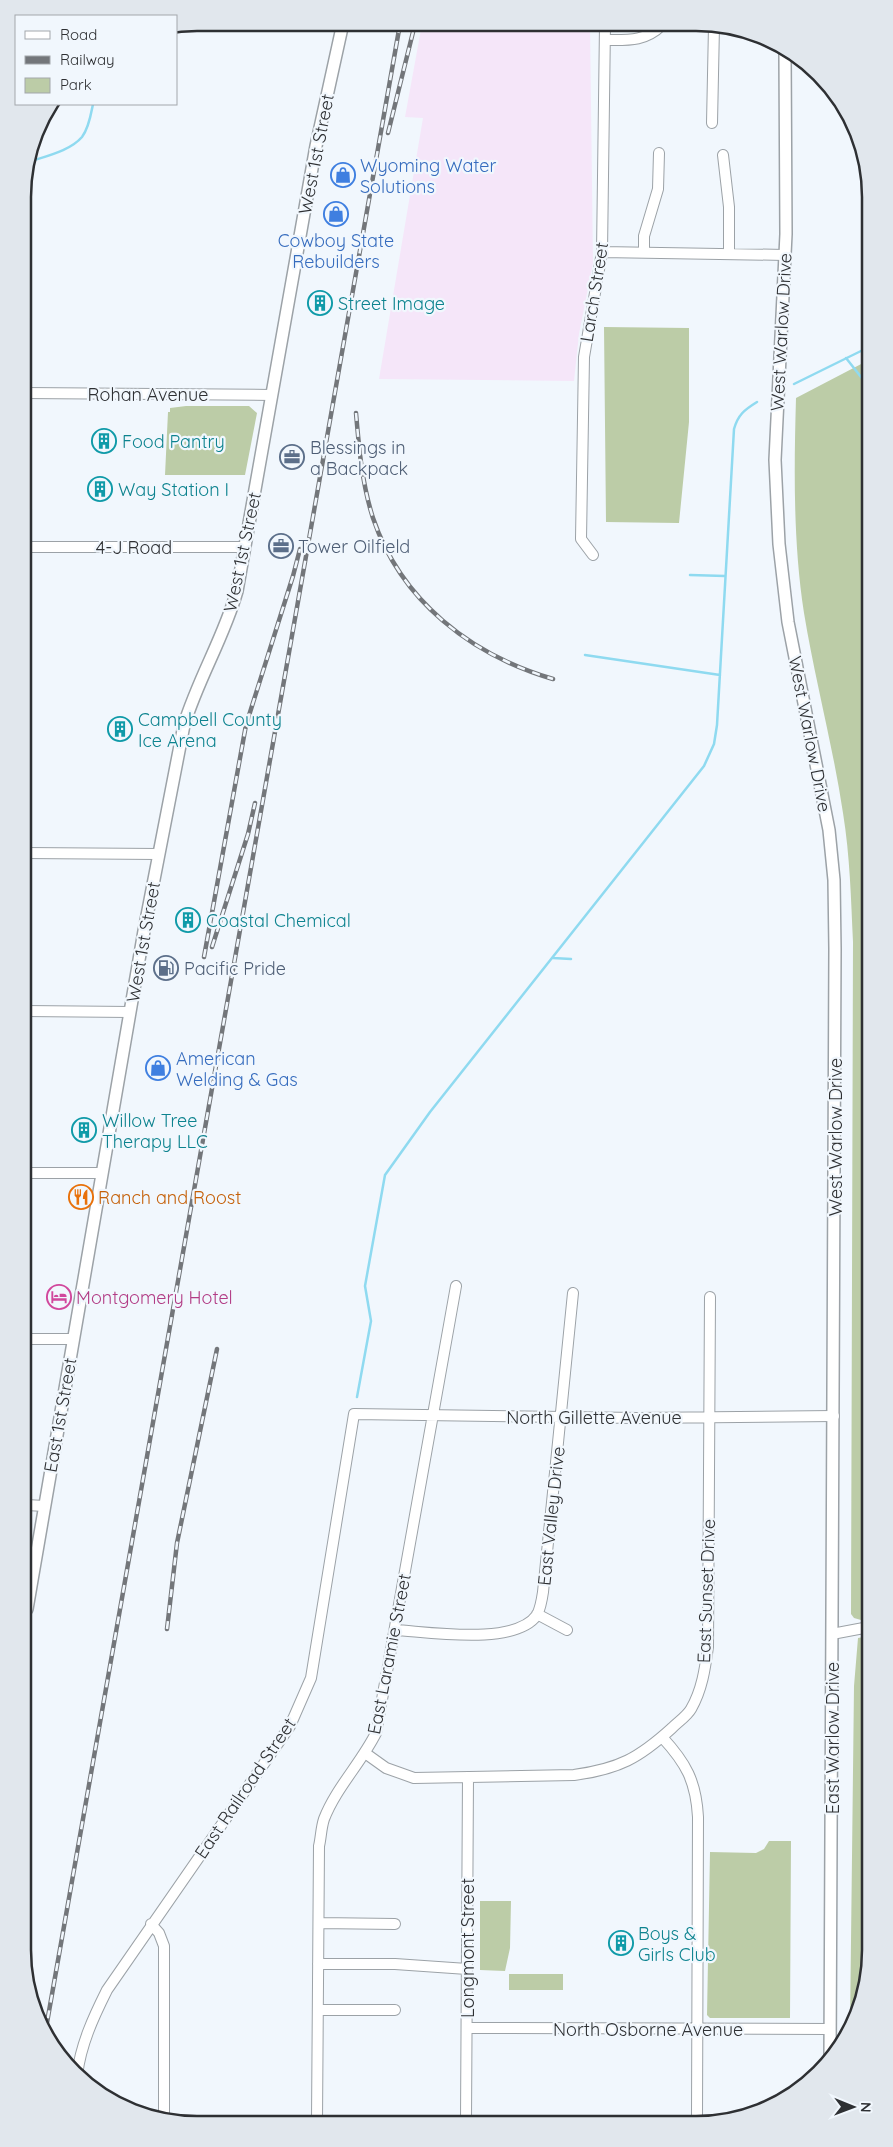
<svg xmlns="http://www.w3.org/2000/svg" width="893" height="2147" viewBox="0 0 893 2147" font-family="Quicksand,sans-serif">
	<style>
		.industrial { fill: #f5e6f9 }
		.green { fill: #bccca7 }
		.lines { fill: none; stroke-linecap: round; stroke-linejoin: round }
		.stream { stroke: #8fdaf0; stroke-width: 2.5 }
		.minor-casing { stroke: #9ca2a7; stroke-width: 12 }
		.tertiary-casing { stroke: #9ca2a7; stroke-width: 14 }
		.minor { stroke: #fff; stroke-width: 10 }
		.tertiary { stroke: #fff; stroke-width: 11 }
		.rail-casing { stroke: #73767a; stroke-width: 4.5 }
		.rail { stroke: #f1f7fd; stroke-width: 2.5; stroke-dasharray: 8; stroke-linecap: butt }
		.labels { text-anchor: middle; dominant-baseline: central; stroke-width: 4.5; stroke-linejoin: round; paint-order: stroke }
		.street-label { font-size: 18px; fill: #2e3033; stroke: #f1f7fd }
		.shop-label { font-size: 18px; fill: #366cbe; stroke: #f1f7fd; text-anchor: start }
		.culture-label { font-size: 18px; fill: #0d838f; stroke: #f1f7fd; text-anchor: start }
		.service-label { font-size: 18px; fill: #4e5e75; stroke: #f1f7fd; text-anchor: start }
		.food-label { font-size: 18px; fill: #c56008; stroke: #f1f7fd; text-anchor: start }
		.hotel-label { font-size: 18px; fill: #b23c85; stroke: #f1f7fd; text-anchor: start }
		.rim { fill: none; stroke: #2e3033; stroke-width: 2.5 }
	</style>
	<rect width="100%" height="100%" fill="#f1f7fd"/>
	<path class="industrial" d="M422,24l168,1 3,238 -14,71 -5,47 -195,-2 44,-261 -18,-1z"/>
	<path class="green" d="M604,327l85,1v94l-10,101 -73,-1z
		M865,362l4,1257 -8,1 -7,-2 -3,-4 2,-672c-2,-43 -3,-86 -10,-129 -10,-67 -28,-133 -39,-200 -11,-71 -10,-144 -8,-215z
		M186,406h63l8,7 -12,62h-80l3,-63h2v-4z
		M869,1636l1,325 -9,45 -11,21 4,-341 4,-48z
		M769,1841h22l-1,177h-80l-3,-3 3,-163 46,1 8,-4z
		M480,1901h31l-1,47 -5,23 -25,-1z
		M509,1974h54v16h-54z"/>
	<g class="lines">
		<path class="stream" d="M29,162c17,-6 41,-11 53,-25 7,-9 9,-23 11,-33
			M846,358l19,24
			M794,384l71,-35
			M690,575l35,1
			M585,655l135,20
			M553,958l18,1
			M357,1397l14,-76 -6,-35 20,-111 45,-63 274,-346 10,-22 3,-19 17,-296c4,-14 10,-19 23,-27"/>
		<defs>
			<path id="minor" d="M605,40c22,0 40,2 57,-15
				M712,123l2,-97
				M723,155l6,52v47
				M602,252l183,3
				M644,252v-16l14,-47 1,-36
				M24,393l248,2
				M24,547h221
				M593,555l-12,-16 3,-182 18,-105 3,-227
				M25,853l133,1
				M25,1011l105,1
				M26,1173h76
				M26,1339h47
				M27,1505l17,1
				M537,1614l30,16
				M395,1630c35,2 120,16 142,-15 3,-6 5,-16 6,-23l30,-299
				M832,1634l37,-7
				M662,1737c24,26 34,44 36,80l-1,302
				M365,1753l21,15 28,10 160,-3c45,-6 65,-17 98,-47 6,-6 15,-12 19,-19 11,-19 14,-40 17,-62l2,-350
				M319,1923l76,1
				M151,1924l8,9 5,13v175
				M318,1964h77l72,5
				M318,2010h77
				M467,2028l363,1
				M77,2075c4,-31 16,-57 30,-85l183,-264 21,-48 43,-264 284,4 196,-2
				M466,2120l2,-343
				M317,2121l2,-275c2,-8 2,-18 5,-27 12,-31 37,-56 52,-86l80,-447"/>
			<path id="tertiary" d="M785,53l1,181 -11,226 4,84 9,78 41,208 5,50 1,69 -5,1111
				M27,1609l117,-678 40,-206c14,-46 40,-88 53,-134l79,-445 27,-123"/>
		</defs>
		<use href="#minor" class="minor-casing"/>
		<use href="#tertiary" class="tertiary-casing"/>
		<use href="#minor" class="minor"/>
		<use href="#tertiary" class="tertiary"/>
		<defs>
			<path id="rail" d="M388,133l27,-109
				M356,413c3,35 6,71 17,105 28,83 98,137 180,161
				M212,947l36,-113 7,-31
				M204,957l42,-232 47,-149 7,-27
				M167,1629l10,-86 40,-194
				M45,2034l355,-2010"/>
		</defs>
		<use href="#rail" class="rail-casing"/>
		<use href="#rail" class="rail"/>
	</g>
	<defs>
		<symbol id="shop-ring" viewBox="-11 -11 22 22"><circle r="9.5" fill="#f1f7fd" stroke="#3f7fe0" stroke-width="1.5"/><path d="M-5-2.5h2.3a2.7 3.5 0 0 1 5.4 0H5L5.5 6h-11ZM-1.5-2.5h3a1.5 2.3 0 0 0-3 0Z" fill="#3f7fe0"/></symbol>
		<symbol id="building-ring" viewBox="-11 -11 22 22"><circle r="9.5" fill="#f1f7fd" stroke="#0f9aa8" stroke-width="1.5"/><path d="M-4-6H4V6H1V3H-1V6H-4ZM-2.5-4.3h1.7v1.8h-1.7ZM.8-4.3h1.7v1.8H.8ZM-2.5-1h1.7V.8h-1.7ZM.8-1h1.7V.8H.8Z" fill="#0f9aa8"/></symbol>
		<symbol id="office-ring" viewBox="-11 -11 22 22"><circle r="9.5" fill="#f1f7fd" stroke="#5c6f8a" stroke-width="1.5"/><path d="M-6-3h4V-5.5h4V-3h4V5H-6ZM-1-4.5V-3h2v-1.5ZM-6 0V1H6V0Z" fill="#5c6f8a"/></symbol>
		<symbol id="fuel-ring" viewBox="-11 -11 22 22"><circle r="9.5" fill="#f1f7fd" stroke="#5c6f8a" stroke-width="1.5"/><path d="M-5.5-6h7V0h2V4h1.3V-2.5L3-4.5l.8-.8L6-3V5H2.5V1h-1V6h-7ZM-4.2-4.7v3.2H.2V-4.7Z" fill="#5c6f8a"/></symbol>
		<symbol id="restaurant-ring" viewBox="-11 -11 22 22"><circle r="9.5" fill="#f1f7fd" stroke="#e8710a" stroke-width="1.5"/><path d="M-5-6h1v4h1v-4h1v4h1v-4h1v5L-1.5 .5V6h-2V.5L-5-1ZM5-6V6H3V1.5H1.5Q1.5-4 5-6Z" fill="#e8710a"/></symbol>
		<symbol id="hotel-ring" viewBox="-11 -11 22 22"><circle r="9.5" fill="#f1f7fd" stroke="#d1479c" stroke-width="1.5"/><path d="M-6-4.5h1.5V1H6V5H4.5V3h-9V5H-6ZM-4 0a1.8 1.8 0 1 1 3.6 0ZM.5 0V-2.5h3Q6-2.5 6 0Z" fill="#d1479c"/></symbol>
	</defs>
	<g fill-rule="evenodd">
		<use href="#shop-ring" x="329" y="161" width="28" height="28"/>
		<use href="#shop-ring" x="322" y="200" width="28" height="28"/>
		<use href="#building-ring" x="306" y="289" width="28" height="28"/>
		<use href="#building-ring" x="90" y="427" width="28" height="28"/>
		<use href="#office-ring" x="278" y="443" width="28" height="28"/>
		<use href="#building-ring" x="86" y="475" width="28" height="28"/>
		<use href="#office-ring" x="267" y="532" width="28" height="28"/>
		<use href="#building-ring" x="106" y="715" width="28" height="28"/>
		<use href="#building-ring" x="174" y="906" width="28" height="28"/>
		<use href="#fuel-ring" x="152" y="954" width="28" height="28"/>
		<use href="#shop-ring" x="144" y="1054" width="28" height="28"/>
		<use href="#building-ring" x="70" y="1116" width="28" height="28"/>
		<use href="#restaurant-ring" x="67" y="1183" width="28" height="28"/>
		<use href="#hotel-ring" x="45" y="1283" width="28" height="28"/>
		<use href="#building-ring" x="607" y="1929" width="28" height="28"/>
	</g>
	<g class="labels">
		<g class="street-label">
			<text transform="translate(316 154) rotate(-79)">West 1st Street</text>
			<text transform="translate(594 292) rotate(-81)">Larch Street</text>
			<text transform="translate(781 332) rotate(-87)">West Warlow Drive</text>
			<text x="148" y="394">Rohan Avenue</text>
			<text x="134" y="547">4-J Road</text>
			<text transform="translate(242 552) rotate(-78)">West 1st Street</text>
			<text transform="translate(810 734) rotate(79)">West Warlow Drive</text>
			<text transform="translate(143 942) rotate(-80)">West 1st Street</text>
			<text transform="translate(835 1137) rotate(-90)">West Warlow Drive</text>
			<text transform="translate(60 1415) rotate(-80)">East 1st Street</text>
			<text x="594" y="1417">North Gillette Avenue</text>
			<text transform="translate(551 1516) rotate(-84)">East Valley Drive</text>
			<text transform="translate(706 1591) rotate(-88)">East Sunset Drive</text>
			<text transform="translate(389 1654) rotate(-79)">East Laramie Street</text>
			<text transform="translate(832 1738) rotate(-90)">East Warlow Drive</text>
			<text transform="translate(245 1788) rotate(-56)">East Railroad Street</text>
			<text transform="translate(467 1948) rotate(-90)">Longmont Street</text>
			<text x="648" y="2029">North Osborne Avenue</text>
		</g>
		<g class="shop-label">
			<text x="360" y="165">Wyoming Water<tspan x="360" dy="21">Solutions</tspan></text>
			<text x="336" y="240" text-anchor="middle">Cowboy State<tspan x="336" dy="21">Rebuilders</tspan></text>
			<text x="176" y="1058">American<tspan x="176" dy="21">Welding &amp; Gas</tspan></text>
		</g>
		<g class="culture-label">
			<text x="338" y="303">Street Image</text>
			<text x="122" y="441">Food Pantry</text>
			<text x="118" y="489">Way Station I</text>
			<text x="138" y="719">Campbell County<tspan x="138" dy="21">Ice Arena</tspan></text>
			<text x="206" y="920">Coastal Chemical</text>
			<text x="102" y="1120">Willow Tree<tspan x="102" dy="21">Therapy LLC</tspan></text>
			<text x="638" y="1933">Boys &amp;<tspan x="638" dy="21">Girls Club</tspan></text>
		</g>
		<g class="service-label">
			<text x="310" y="447">Blessings in<tspan x="310" dy="21">a Backpack</tspan></text>
			<text x="298" y="546">Tower Oilfield</text>
			<text x="184" y="968">Pacific Pride</text>
		</g>
		<g class="food-label">
			<text x="98" y="1197">Ranch and Roost</text>
		</g>
		<g class="hotel-label">
			<text x="76" y="1297">Montgomery Hotel</text>
		</g>
	</g>
	<path d="M0 0H893V2147H0ZM197 31H696A166 166 0 0 1 862 197V1950A166 166 0 0 1 696 2116H197A166 166 0 0 1 31 1950V197A166 166 0 0 1 197 31Z" fill="#e1e7ed" fill-rule="evenodd"/>
	<path class="rim" d="M197 31H696A166 166 0 0 1 862 197V1950A166 166 0 0 1 696 2116H197A166 166 0 0 1 31 1950V197A166 166 0 0 1 197 31Z"/>
	<rect x="15" y="15" width="162" height="90" fill="#f1f7fd" stroke="#a3a7ac"/>
	<rect x="25" y="31" width="25" height="8" fill="#ffffff" stroke="#a3a7ac"/>
	<text x="60" y="40" font-size="15" fill="#2e3033">Road</text>
	<rect x="25" y="56" width="25" height="8" fill="#73767a" stroke="#a3a7ac"/>
	<text x="60" y="65" font-size="15" fill="#2e3033">Railway</text>
	<rect x="25" y="78" width="25" height="15" fill="#bccca7" stroke="#a3a7ac"/>
	<text x="60" y="90" font-size="15" fill="#2e3033">Park</text>
	<g transform="translate(853 2107) rotate(91)" stroke="#f1f7fd" stroke-width="4" paint-order="stroke">
	<path d="M0-4L9 19L0 12L-9 19Z" fill="#2e3033"/>
	<text y="-8" font-size="14" font-weight="bold" text-anchor="middle" fill="#2e3033">N</text>
	</g>
</svg>
